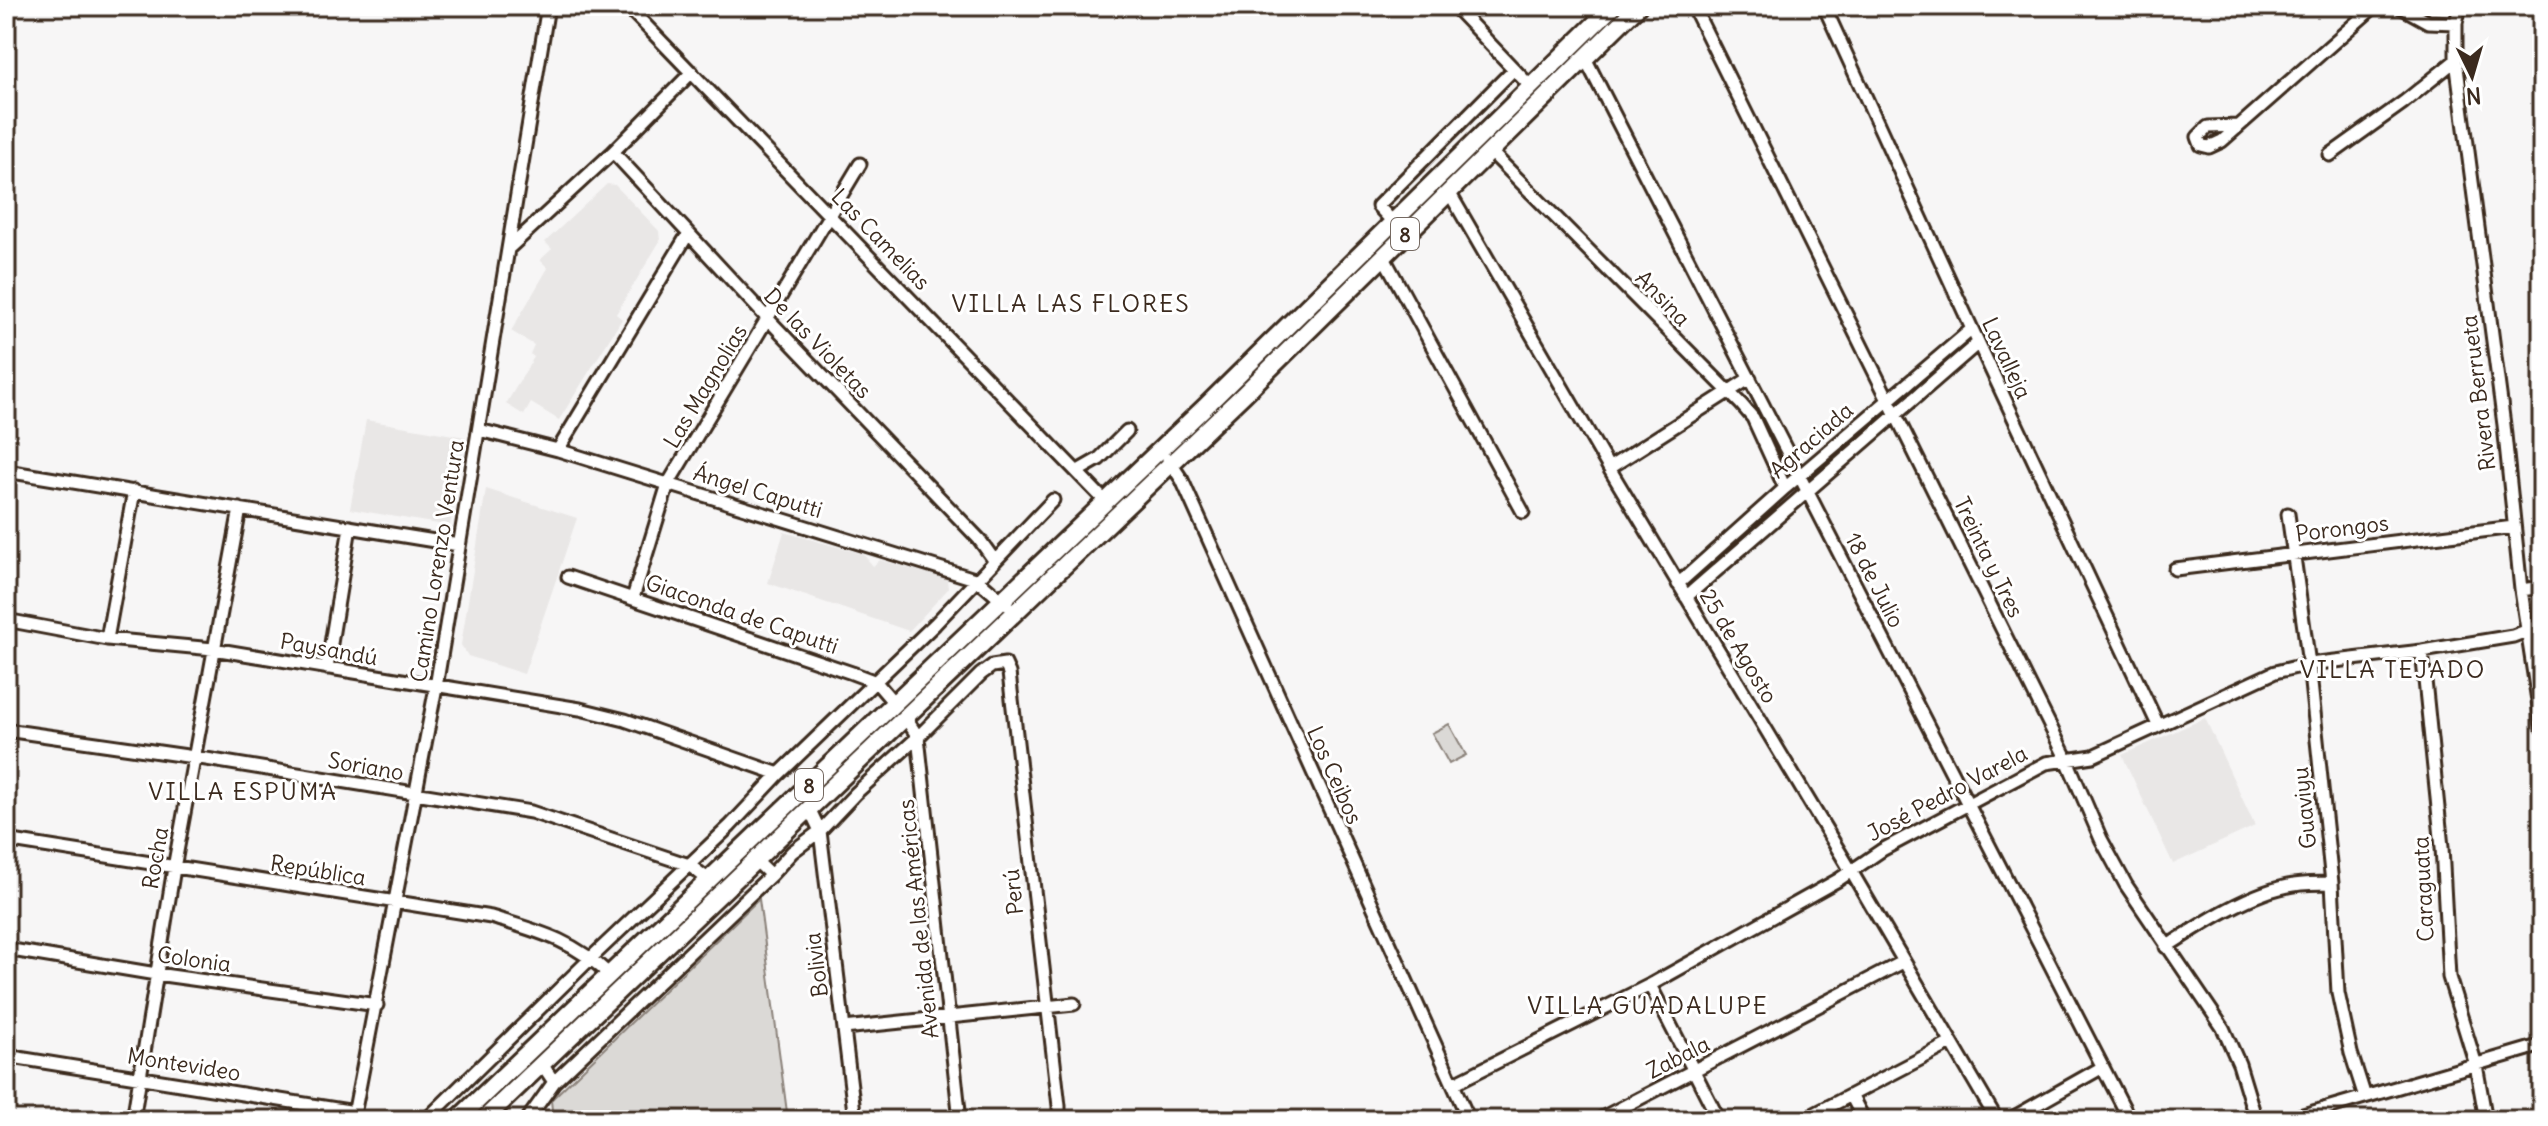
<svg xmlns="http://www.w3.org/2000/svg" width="2548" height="1126" viewBox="0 0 2548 1126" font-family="Delius,sans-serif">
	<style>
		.built { fill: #e9e7e6 }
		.green { fill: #dbd9d6; stroke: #8b827a; stroke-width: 2 }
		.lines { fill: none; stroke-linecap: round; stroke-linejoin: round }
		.minor-casing { stroke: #3b2a1e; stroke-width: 17 }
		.highway-casing { stroke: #3b2a1e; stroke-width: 22 }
		.minor { stroke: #fff; stroke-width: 11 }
		.highway { stroke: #fff; stroke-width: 16 }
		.labels { text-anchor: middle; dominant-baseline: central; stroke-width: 6; stroke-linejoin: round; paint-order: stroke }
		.shield { fill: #fff; stroke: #766a62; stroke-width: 2 }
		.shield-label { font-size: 20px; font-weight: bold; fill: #3b2a1e }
		.street-label { font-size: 22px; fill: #3b2a1e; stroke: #fff }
		.neighbourhood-label { font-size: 24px; letter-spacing: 2px; fill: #3b2a1e; stroke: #fff }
	</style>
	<rect width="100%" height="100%" fill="#f7f6f6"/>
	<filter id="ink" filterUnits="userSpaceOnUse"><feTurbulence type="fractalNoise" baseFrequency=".0125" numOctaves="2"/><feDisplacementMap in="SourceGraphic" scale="16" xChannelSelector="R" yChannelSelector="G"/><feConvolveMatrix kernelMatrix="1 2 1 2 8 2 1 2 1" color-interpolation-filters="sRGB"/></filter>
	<g filter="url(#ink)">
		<path class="built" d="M607,184l8,1 26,27 18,19 1,10 -44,73 6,5 -63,101 -28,-17 -7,12 -18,-11 28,-47 -4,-3 4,-9 -23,-14 37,-63 -8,-8 12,-11 -7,-7z
			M366,420l99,17 -15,89 -100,-17z
			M486,489l91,29 -53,156 -56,-18 -7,-11z
			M784,532l79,22 10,12 7,-6 67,19 1,10 -39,42 -141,-48z
			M2205,718l50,108 -82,38 -51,-109z"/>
		<path class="green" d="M1621,6h9l-438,428 55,-55 48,-53z
			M1449,724l17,31 -17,9 -17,-31z
			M759,899l29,221h-235l-2,-20z"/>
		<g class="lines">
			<defs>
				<path id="minor" d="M627,6l478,495
					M1454,6l76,80
					M1693,6l374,754 34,79 25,46 97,143 16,36 17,56
					M1824,6l148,323 186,396
					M2399,6l29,16 28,1
					M2460,6l-4,17v37l48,365 17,165 21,137
					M1585,58l545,1062
					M2238,126l-30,1 -10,10 3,8 8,2 13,-6 153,-135
					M1490,151l251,253 12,14 32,70
					M613,152l155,167 211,220 15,21
					M2330,155l74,-53 52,-42
					M1449,192l160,276 242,403 146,249
					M1393,222l-15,-16 136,-137
					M508,249l105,-97 79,-80
					M1383,256l140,256
					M479,430l79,20 420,130 29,25
					M558,450l130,-216
					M1168,459l14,21 287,640
					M1609,468l141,-90
					M6,471l453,74
					M1078,471l21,-12 28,-28
					M2288,514l21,150 23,219 6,110 13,60 14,44
					M2175,569l339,-42
					M568,577l284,96 24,9 18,21
					M1678,584l107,-96 187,-159
					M2521,590l21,-3
					M1686,597l292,-254
					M633,598l35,-114 192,-320
					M6,620l101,19 106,10 367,60 45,11 154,54
					M107,639l27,-148
					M2422,651l20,196 7,130 27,88 10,55
					M327,668l23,-141
					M905,717l13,20 42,383
					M6,730l188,27 337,55 158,53 20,15
					M809,808l11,23 35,289
					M6,840l485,77c49,15 80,22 119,58
					M755,860l16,15 21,-23 28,-21 36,-38 62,-56 63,-63 11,-8 13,-2 4,9 50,433v11l-3,3
					M2166,947c35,-23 86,-56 128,-62 12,-2 25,-2 38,-2
					M6,949l150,25 221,31
					M1650,985l69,135
					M844,1028l230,-24
					M6,1056l349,56
					M554,1082l217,-207
					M1453,1084l197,-99 188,-105 44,-30 164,-87 47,-7 182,-84 34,-8 113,-13 91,-15 29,-11
					M1851,1095l13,25
					M133,1120l41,-252 66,-359
					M353,1120l83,-433 112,-681
					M426,1120l165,-162 139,-132 49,-52 156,-150 118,-124
					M527,1120l27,-38 -12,-18
					M1598,1120l305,-158
					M1803,1120l148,-77
					M2009,1120l92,-52
					M2286,1120l256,-75"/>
				<path id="highway" d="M457,1120l749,-714 407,-400
					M483,1120l761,-726 394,-388"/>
			</defs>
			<use href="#minor" class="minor-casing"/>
			<use href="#highway" class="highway-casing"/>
			<use href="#minor" class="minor"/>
			<use href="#highway" class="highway"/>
		</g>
	</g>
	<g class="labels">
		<g class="shield">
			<rect x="1391" y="218" width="28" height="32" rx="6"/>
			<rect x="795" y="769" width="28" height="32" rx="6"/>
		</g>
		<g class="shield-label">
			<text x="1405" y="234">8</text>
			<text x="809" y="785">8</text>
		</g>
		<g class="street-label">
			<text transform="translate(881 239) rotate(46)">Las Camelias</text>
			<text transform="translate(1663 298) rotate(46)">Ansina</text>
			<text transform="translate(818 343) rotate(46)">De las Violetas</text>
			<text transform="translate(2007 358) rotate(65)">Lavalleja</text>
			<text transform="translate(705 386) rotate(-59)">Las Magnolias</text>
			<text transform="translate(2478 393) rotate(-97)">Rivera Berrueta</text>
			<text transform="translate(1811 440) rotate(-41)">Agraciada</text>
			<text transform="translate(758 491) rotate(17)">Ángel Caputti</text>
			<text transform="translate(2342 528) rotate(-7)">Porongos</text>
			<text transform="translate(1989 557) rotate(64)">Treinta y Tres</text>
			<text transform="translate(437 561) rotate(-81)">Camino Lorenzo Ventura</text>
			<text transform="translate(1875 580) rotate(63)">18 de Julio</text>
			<text transform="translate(742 614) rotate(19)">Giaconda de Caputti</text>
			<text transform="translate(1739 646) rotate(59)">25 de Agosto</text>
			<text transform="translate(329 649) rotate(10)">Paysandú</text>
			<text transform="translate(366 766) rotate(10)">Soriano</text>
			<text transform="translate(1335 775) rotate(66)">Los Ceibos</text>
			<text transform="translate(1947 793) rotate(-28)">José Pedro Varela</text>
			<text transform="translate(2304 808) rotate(-96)">Guaviyu</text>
			<text transform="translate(155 858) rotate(-80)">Rocha</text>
			<text transform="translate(318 870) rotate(9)">República</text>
			<text transform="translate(2423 889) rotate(-93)">Caraguata</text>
			<text transform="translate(1013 892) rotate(-96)">Perú</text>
			<text transform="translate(918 919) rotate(-96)">Avenida de las Américas</text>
			<text transform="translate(194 959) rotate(8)">Colonia</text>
			<text transform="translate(816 965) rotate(-97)">Bolivia</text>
			<text transform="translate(1678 1057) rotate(-27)">Zabala</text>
			<text transform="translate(184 1064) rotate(9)">Montevideo</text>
		</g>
		<g class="neighbourhood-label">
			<text x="1071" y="303">VILLA LAS FLORES</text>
			<text x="2393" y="669">VILLA TEJADO</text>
			<text x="243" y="791">VILLA ESPUMA</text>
			<text x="1648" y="1005">VILLA GUADALUPE</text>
		</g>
	</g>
	<rect width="2548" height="1126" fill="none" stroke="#fff" stroke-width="32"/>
	<rect x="16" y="16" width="2516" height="1094" fill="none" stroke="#3b2a1e" stroke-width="3" filter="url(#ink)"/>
	<g transform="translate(2472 76) rotate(175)" stroke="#ffffff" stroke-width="6" paint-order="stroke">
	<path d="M0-6L14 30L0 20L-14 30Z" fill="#3b2a1e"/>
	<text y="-12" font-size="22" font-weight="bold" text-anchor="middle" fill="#3b2a1e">N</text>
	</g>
</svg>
